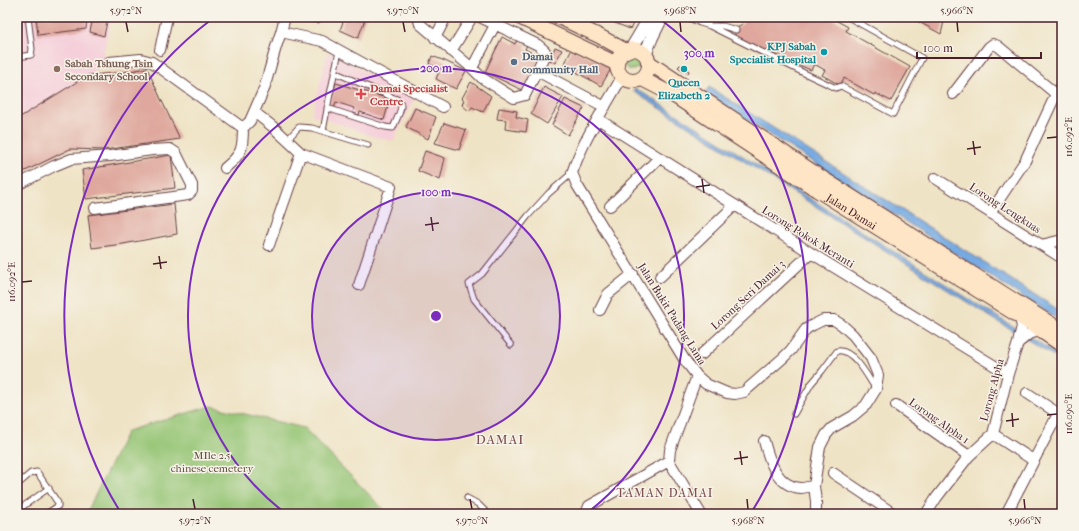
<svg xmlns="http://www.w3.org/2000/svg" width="1079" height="531" viewBox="0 0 1079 531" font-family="'IM FELL French Canon',serif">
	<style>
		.built { fill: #f5cfda }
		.green { fill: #95c574; stroke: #707250 }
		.water { fill: #75aae2; stroke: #606486 }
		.building { fill: #dfa79d }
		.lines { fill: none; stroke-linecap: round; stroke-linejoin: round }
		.service-casing { stroke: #633c42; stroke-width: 7 }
		.minor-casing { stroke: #633c42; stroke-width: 12 }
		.tertiary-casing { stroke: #633c42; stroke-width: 14 }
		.secondary-casing { stroke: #633c42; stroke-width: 16 }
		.service { stroke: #fff; stroke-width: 5 }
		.minor { stroke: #fff; stroke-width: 10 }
		.tertiary { stroke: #fff; stroke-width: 12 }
		.secondary { stroke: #fee5c5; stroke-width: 14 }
		.ticks { fill: none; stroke: #4a1f2b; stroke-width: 1.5 }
		.ring { fill: none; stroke: #7b2cbf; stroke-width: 2 }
		.culture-dot { fill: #0f9aa8; stroke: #f7f3e8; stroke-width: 1.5 }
		.service-dot { fill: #5c6f8a; stroke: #f7f3e8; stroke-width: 1.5 }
		.education-dot { fill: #8d6e63; stroke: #f7f3e8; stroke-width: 1.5 }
		.health-dot { fill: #e0444e; stroke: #f7f3e8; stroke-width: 1.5 }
		.labels { text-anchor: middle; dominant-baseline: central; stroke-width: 3; stroke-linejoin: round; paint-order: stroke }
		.culture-label { font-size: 11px; font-weight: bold; fill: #0d838f; stroke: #f7f3e8; text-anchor: end }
		.service-label { font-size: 11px; font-weight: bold; fill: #4e5e75; stroke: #f7f3e8; text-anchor: start }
		.education-label { font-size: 11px; font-weight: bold; fill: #785e54; stroke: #f7f3e8; text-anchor: start }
		.health-label { font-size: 11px; font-weight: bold; fill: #be3a42; stroke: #f7f3e8; text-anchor: start }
		.street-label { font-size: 11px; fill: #4a1f2b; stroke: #f7f3e8 }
		.park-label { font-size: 11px; fill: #605141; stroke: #f7f3e8 }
		.neighbourhood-label { font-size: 12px; letter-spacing: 1px; fill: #7e4f53; stroke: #f7f3e8 }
		.quarter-label { font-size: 13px; letter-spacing: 1px; fill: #7e4f53; stroke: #f7f3e8 }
		.centre { fill: #7b2cbf; stroke: #f7f3e8; stroke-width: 2 }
		.ring-label { font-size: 12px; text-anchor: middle; font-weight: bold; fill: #7b2cbf; stroke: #f7f3e8; stroke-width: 3; stroke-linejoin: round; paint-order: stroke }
		.neatline { fill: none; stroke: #4a1f2b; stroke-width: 1.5 }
		.ticks-label { font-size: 10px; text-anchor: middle; fill: #4a1f2b }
	</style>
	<rect width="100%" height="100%" fill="#f7f3e8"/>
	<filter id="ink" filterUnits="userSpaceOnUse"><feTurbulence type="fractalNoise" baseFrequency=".025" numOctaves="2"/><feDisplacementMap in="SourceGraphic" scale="8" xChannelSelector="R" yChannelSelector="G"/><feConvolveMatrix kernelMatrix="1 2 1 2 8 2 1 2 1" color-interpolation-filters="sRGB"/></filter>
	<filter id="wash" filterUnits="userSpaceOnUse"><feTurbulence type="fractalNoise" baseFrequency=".012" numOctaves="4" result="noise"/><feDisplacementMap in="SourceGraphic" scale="16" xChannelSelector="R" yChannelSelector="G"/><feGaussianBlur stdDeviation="0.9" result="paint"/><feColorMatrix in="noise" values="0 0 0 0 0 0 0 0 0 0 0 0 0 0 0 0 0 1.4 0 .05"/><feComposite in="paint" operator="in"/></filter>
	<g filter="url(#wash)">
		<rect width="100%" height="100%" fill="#efe3c5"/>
		<path class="built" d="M17,17h95l-9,38 3,9 -89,55z
			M328,52l68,36 18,12 -21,41 -18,-4 -38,-14 -25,-8z"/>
		<path class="green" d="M624 62a8 8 0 1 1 16 0a8 8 0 1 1-16 0Z
			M211,406l93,22 84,86h-302l41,-83z"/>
		<path class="water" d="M709,87l353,225v10l-357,-229z
			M635,88l364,230 63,39v4l-65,-40 -364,-230z"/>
		<g id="blocks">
			<path class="building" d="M36,17h51l-1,12 -48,6z
				M93,17h15l-4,19 -14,-4z
				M302,17h19l-2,6 -17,-3z
				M345,17h21l-8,21 -18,-8z
				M600,17h37l-7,12z
				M735,17h95l18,10 -2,4 64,36 -19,34 -16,-8 -1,2 -30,-17 -4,7 -18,-10 3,-5 -11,-6 -3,6 -77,-31 2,-10 8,-7z
				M910,17h35l-4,17z
				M502,37l13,7 2,-4 10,5 -2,4 15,8 -16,34 -39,-19z
				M555,47l7,3 -7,13 -5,-3z
				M572,49l40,18 -11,19 -37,-21z
				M432,56l13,5 21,10 -10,18 -20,-10 4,-10 -11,-5z
				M680,65l9,6 -1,3 -10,-7z
				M147,68l13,29 20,42 -76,11 -34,-1 -53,26v-56l71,-44 32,-2z
				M471,82l20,14 -8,16 -11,-5 -3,4 -7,-6 2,-5 -2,-2z
				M336,83l54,16 -6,21 -24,-8 -1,3 -6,-2 1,-5 -18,-6 -2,7 -5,-2z
				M544,87l19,10 -16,27 -16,-10z
				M565,99l19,9 -16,27 -16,-10z
				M415,108l21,9 -8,22 -22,-12z
				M499,108l18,3 -1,6 12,3 -2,12 -21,-3 1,-9 -9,-1z
				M444,123l22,7 -7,20 -24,-7z
				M425,151l20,7 -5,22 -22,-9z
				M171,155l4,33 -89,11 -4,-29z
				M174,204l3,30 -54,10 -31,4 -4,-33z"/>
		</g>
	</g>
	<g filter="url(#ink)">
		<use href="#blocks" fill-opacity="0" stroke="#633c42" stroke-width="1"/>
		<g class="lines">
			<defs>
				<path id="service" d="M688,17l12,6 10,3h13l13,4
					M698,17l12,9 94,47 32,15 5,-2 52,28 29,-56 -74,-41
					M714,17c5,4 10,2 15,0
					M17,57l14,-2 1,-6 -4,-32
					M327,108l58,19 8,1c2,-6 11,-21 7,-26 -1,-2 -4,-4 -6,-4l-60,-26
					M323,131l6,-32 10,-48
					M287,140l12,-13 13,1 56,17
					M511,345l-37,-46 -5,-15 13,-10 46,-58 20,-22 24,-21
					M794,414l9,-16 8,-14 11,-13 15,-20c16,-3 31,26 38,37
					M17,485l14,-12 6,-1 21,31v3l-12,8
					M467,498l11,6 10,10
					M18,510l31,-22"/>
				<path id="minor" d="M418,17l2,7 52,44 10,10 32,20 11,-3 20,-41v-3l-7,-6 -58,-28
					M281,32l41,9 121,66
					M435,38l11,-21
					M160,50l7,-33
					M451,51l21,-34
					M109,62l32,-3 11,3 91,66
					M472,68l23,-43
					M537,71l68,36
					M622,77c-17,30 -39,63 -50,96l5,12 107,174 13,17 9,8 21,9 8,1 9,-2 39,-34 8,-8 15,-21 7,-4 10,-5h11l8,5 11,10 18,23 7,17 -2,14 -10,16 -13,11 -21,12 -6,7 -6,12 -6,39 2,15v13
					M953,94l36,-47 4,-3 5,2 58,48
					M254,112l18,14 29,27 90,34 -32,98
					M598,119l213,134 197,121
					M225,168c17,-14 18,-19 18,-40l7,-7 14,-32 12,-42 5,-15 4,-15
					M935,178l127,80
					M17,185l37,-19 17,-7 39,-3 42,-6 18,-1 6,4 16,32v6l-4,4 -93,13
					M610,206l49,-48
					M990,213l35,-52 31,-67 6,-7
					M269,245l32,-92
					M1041,245l21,-5
					M660,277l75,-72
					M600,310l8,-16 25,-20
					M1018,343l11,-9 11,-3
					M702,354l109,-101
					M697,376l-27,74 -1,11 32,53
					M1027,393l35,23
					M896,405l73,51
					M993,434l40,26
					M764,441c5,19 13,46 37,47 4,0 9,-2 13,-2
					M833,473l61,41
					M586,514l3,-8 80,-45
					M926,514l11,-17 32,-41 24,-22 15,-60 10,-31 4,-17 -3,-10
					M1006,514l52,-100"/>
				<path id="tertiary" d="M631,49l19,-32
					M645,55l7,-18 10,-20"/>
				<g id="secondary">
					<path d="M519,17l98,47"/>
					<path d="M559,17l40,19 27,15"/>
					<circle cx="633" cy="65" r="16"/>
					<path d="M648,62l171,114 243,155"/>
					<path id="s1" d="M642,79l31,16 144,95 202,126 43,29"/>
				</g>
			</defs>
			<use href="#service" class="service-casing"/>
			<use href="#minor" class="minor-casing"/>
			<use href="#tertiary" class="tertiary-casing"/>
			<use href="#secondary" class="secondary-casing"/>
			<use href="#service" class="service"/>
			<use href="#minor" class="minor"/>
			<use href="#tertiary" class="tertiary"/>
			<use href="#secondary" class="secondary"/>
		</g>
	</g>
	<path class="ticks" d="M126,22l2,10M403,22l2,10M680,22l1,10M957,22l1,10M1047,138l10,-1M973,141l2,14M967,149l14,-2M702,179l2,14M696,187l14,-2M431,217l2,14M425,225l14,-2M159,256l2,13M153,264l14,-2M22,282l10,-1M1012,413l1,14M1047,415l10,-1M1006,421l13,-2M740,451l2,14M734,459l14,-2M193,499l2,10M470,499l2,10M747,499l1,10M1024,499l1,10"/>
	<circle cx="436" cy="316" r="124" fill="#7b2cbf" fill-opacity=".12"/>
	<g class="ring">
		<circle cx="436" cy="316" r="124"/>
		<path d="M285 513A248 248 0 1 1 587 513"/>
		<path d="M121 513A372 372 0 0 1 212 19M660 19A372 372 0 0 1 751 513"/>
	</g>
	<g class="culture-dot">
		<circle cx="824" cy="52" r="4"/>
		<circle cx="684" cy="69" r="4"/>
	</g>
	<circle class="service-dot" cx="514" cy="62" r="4"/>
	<circle class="education-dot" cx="57" cy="69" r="4"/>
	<path class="health-dot" d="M359 88h4v4h4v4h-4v4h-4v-4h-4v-4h4z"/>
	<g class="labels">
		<g class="culture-label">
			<text x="816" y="46">KPJ Sabah<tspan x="816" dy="13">Specialist Hospital</tspan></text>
			<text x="684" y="82" text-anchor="middle">Queen<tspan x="684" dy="13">Elizabeth 2</tspan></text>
		</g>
		<g class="service-label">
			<text x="522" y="56">Damai<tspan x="522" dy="13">community Hall</tspan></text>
		</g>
		<g class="education-label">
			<text x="65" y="63">Sabah Tshung Tsin<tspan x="65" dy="13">Secondary School</tspan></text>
		</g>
		<g class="health-label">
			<text x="370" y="88">Damai Specialist<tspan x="370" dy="13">Centre</tspan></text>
		</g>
		<g class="street-label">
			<text transform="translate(1005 208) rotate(33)">Lorong Lengkuas</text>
			<text stroke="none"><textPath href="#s1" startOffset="248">Jalan Damai</textPath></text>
			<text transform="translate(808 237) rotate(32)">Lorong Pokok Meranti</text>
			<text transform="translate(748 295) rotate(-43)">Lorong Seri Damai 3</text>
			<text transform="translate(672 314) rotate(58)">Jalan Bukit Padang Lama</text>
			<text transform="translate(992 390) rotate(-75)">Lorong Alpha</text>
			<text transform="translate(939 421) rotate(35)">Lorong Alpha 1</text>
		</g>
		<g class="park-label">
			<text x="212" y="455">MIle 2.5<tspan x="212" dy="13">chinese cemetery</tspan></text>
		</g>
		<g class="neighbourhood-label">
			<text x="665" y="493">TAMAN DAMAI</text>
		</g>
		<g class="quarter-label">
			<text x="500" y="439">DAMAI</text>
		</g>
	</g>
	<circle cx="436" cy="316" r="6" class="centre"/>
	<g class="ring-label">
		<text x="699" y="57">300 m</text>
		<text x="436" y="72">200 m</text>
		<text x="436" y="196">100 m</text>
	</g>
	<rect width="1079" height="531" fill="none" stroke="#f7f3e8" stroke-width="44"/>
	<path d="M917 52v6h124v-6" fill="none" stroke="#4a1f2b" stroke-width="2"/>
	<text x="923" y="52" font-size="12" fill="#4a1f2b" stroke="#f7f3e8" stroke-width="3" paint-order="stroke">100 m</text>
	<rect x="22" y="22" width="1035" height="487" class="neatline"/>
	<g class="ticks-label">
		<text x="126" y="14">5.972°N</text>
		<text x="403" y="14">5.970°N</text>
		<text x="680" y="14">5.968°N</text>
		<text x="957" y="14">5.966°N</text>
		<text transform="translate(1068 137) rotate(-90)" y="4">116.092°E</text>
		<text transform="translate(11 282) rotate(-90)" y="4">116.092°E</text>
		<text transform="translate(1068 414) rotate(-90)" y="4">116.090°E</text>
		<text x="195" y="524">5.972°N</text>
		<text x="472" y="524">5.970°N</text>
		<text x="748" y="524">5.968°N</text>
		<text x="1025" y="524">5.966°N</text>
	</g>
</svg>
